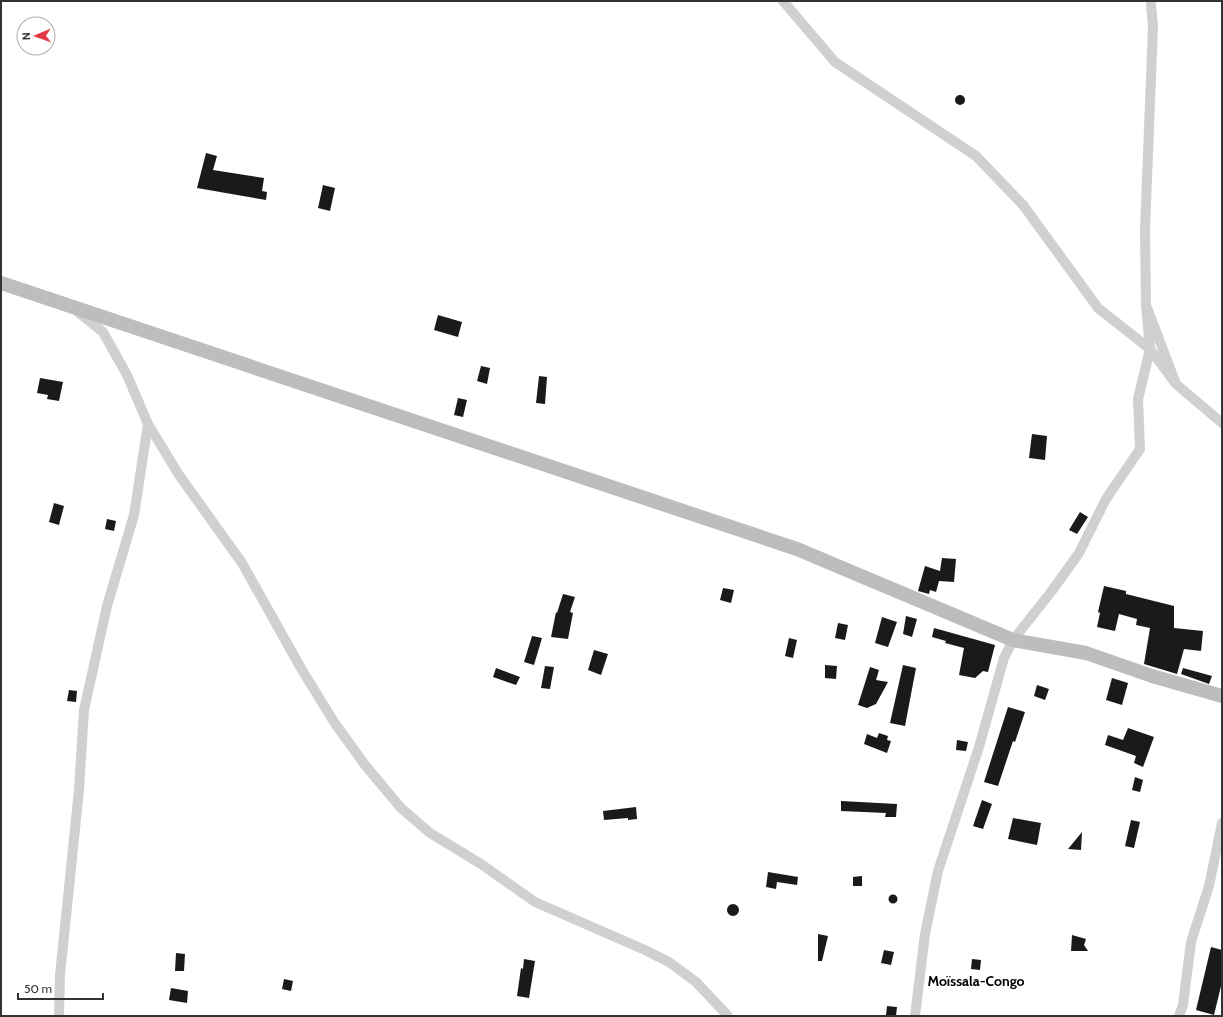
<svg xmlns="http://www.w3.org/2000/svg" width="1223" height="1017" viewBox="0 0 1223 1017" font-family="Cabin,sans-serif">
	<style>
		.building { fill: #1a1a1a }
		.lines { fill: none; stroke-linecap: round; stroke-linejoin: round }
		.street { stroke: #d0d0d0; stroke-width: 10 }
		.secondary { stroke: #bdbdbd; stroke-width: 14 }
		.labels { text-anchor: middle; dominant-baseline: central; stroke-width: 4; stroke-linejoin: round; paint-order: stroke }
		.neighbourhood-label { font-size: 14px; font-weight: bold; fill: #000; stroke: #fff }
	</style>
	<rect width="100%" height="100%" fill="#fff"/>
	<path class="building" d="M955 100a5 5 0 1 1 10 0a5 5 0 1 1-10 0Z
		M206,153l11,3 -4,14 51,8 -2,13 5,1 -1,8 -69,-12z
		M323,185l12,3 -5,23 -12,-3z
		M438,315l24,7 -4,15 -24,-7z
		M481,366l9,2 -3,16 -10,-3z
		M539,376l8,1 -2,27 -9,-1z
		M40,378l23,4 -4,19 -12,-2 1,-4 -11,-2z
		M458,398l9,2 -4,17 -9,-2z
		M1032,434l15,2 -2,24 -16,-2z
		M54,503l10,3 -5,19 -10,-3z
		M1080,512l8,5 -11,17 -8,-4z
		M107,519l9,2 -2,10 -9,-2z
		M942,558l14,1 -2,23 -15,-1 -3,11 -6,-2 -1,4 -11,-3 7,-25 15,5z
		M1104,586l22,5v3l48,12v22l29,3 -2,20 -17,-2 -7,25 -33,-10 6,-36 -14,-3 1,-6 -18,-5 -4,17 -18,-4 3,-14 -2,-1z
		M723,588l11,2 -3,13 -11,-3z
		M563,594l12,3 -5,15 3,1 -5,26 -17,-2 5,-25 1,1z
		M906,616l11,3 -5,18 -9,-3z
		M882,617l15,5 -9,25 -13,-4z
		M838,623l10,2 -3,15 -10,-2z
		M934,628l61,17 -7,27 -5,-1 -8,7 -16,-3 5,-27 -19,-5 1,-2 -14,-4z
		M532,636l10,2 -8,27 -10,-3z
		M789,638l8,2 -4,18 -8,-2z
		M594,650l14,4 -7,21 -13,-5z
		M825,665l12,1 -1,13 -11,-1z
		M903,665l13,3 -11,58 -15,-3z
		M545,666l9,1 -4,22 -9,-1z
		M870,667l9,3 -3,10 12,2 -12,22 -9,4 -9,-3z
		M496,668l24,9 -4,8 -23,-8z
		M1183,668l29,8 -3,8 -28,-10z
		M1112,678l16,5 -6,22 -16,-5z
		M1037,685l12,4 -4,11 -11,-4z
		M69,690l8,1 -1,11 -9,-1z
		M1008,707l17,5 -10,30 -2,-1 -15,45 -14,-4z
		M1128,728l26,9 -11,30 -9,-4 2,-7 -31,-11 3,-10 15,5z
		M879,733l9,3 -1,4 4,1 -4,12 -23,-9 3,-10 10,4z
		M957,740l11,2 -2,9 -10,-1z
		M1135,777l8,3 -3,12 -8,-2z
		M982,800l10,4 -9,25 -10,-3z
		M841,801l56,3 -1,13h-11l1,-4 -45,-2z
		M636,807l1,12 -9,1v-2l-24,2 -1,-9z
		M1013,818l28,5 -4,22 -29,-6z
		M1131,820l9,2 -6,26 -9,-2z
		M1082,832l-1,18 -13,-1z
		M768,872l30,5 -1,8 -20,-3 -1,7 -10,-2z
		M862,876v10h-9v-9z
		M888.5 899a4.5 4.5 0 1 1 9 0a4.5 4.5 0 1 1-9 0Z
		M727 910a6 6 0 1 1 12 0a6 6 0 1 1-12 0Z
		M818,934l10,2 -6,25h-4z
		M1072,935l14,4 -2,6 4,6h-17z
		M1211,947l11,3v32l-8,33 -18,-5z
		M884,950l10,2 -3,13 -10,-2z
		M176,953l9,1 -1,17h-9z
		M524,959l11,2 -6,37 -12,-2 4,-28 2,1z
		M972,959l9,1 -1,10 -9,-1z
		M284,979l9,2 -2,10 -9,-2z
		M171,988l17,3 -1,12 -18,-3z
		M887,1006l10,1 -1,9 -10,-1z"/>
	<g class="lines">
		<path class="street" d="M783,1l52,61 141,94 47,49 75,103 52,41 26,35
			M1151,4l2,22 -8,204 1,75 30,79 46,39
			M77,311l26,21 24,43 21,49 31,51 63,88 60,107 32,52 31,43 36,43 29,25 51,31 54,38 110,48 24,12 27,20 32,34
			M59,1016l1,-41 19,-185 5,-80 23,-104 27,-91 14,-91
			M915,1016l10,-82 13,-63 41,-124 25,-89 9,-18 38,-48 28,-39 27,-54 34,-50 -2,-50 12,-50 -4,-44
			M1179,1016l4,-11 8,-63 18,-56 13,-63"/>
		<path class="secondary" d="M1,283l796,266 216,91 73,13 66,23 70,20"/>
	</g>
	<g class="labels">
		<g class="neighbourhood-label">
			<text x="976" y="981">Moïssala-Congo</text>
		</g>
	</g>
	<rect width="1223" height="1017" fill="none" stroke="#333333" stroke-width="4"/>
	<g transform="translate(36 36) rotate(268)"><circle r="19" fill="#ffffff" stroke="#adadad"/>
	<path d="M0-3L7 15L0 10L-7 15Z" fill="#e63946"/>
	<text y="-6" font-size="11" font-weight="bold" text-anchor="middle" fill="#333333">N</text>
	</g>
	<path d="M18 993v6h85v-6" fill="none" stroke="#333333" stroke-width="2"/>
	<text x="24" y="993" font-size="12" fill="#333333" stroke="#ffffff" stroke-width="3" paint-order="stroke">50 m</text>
</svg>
